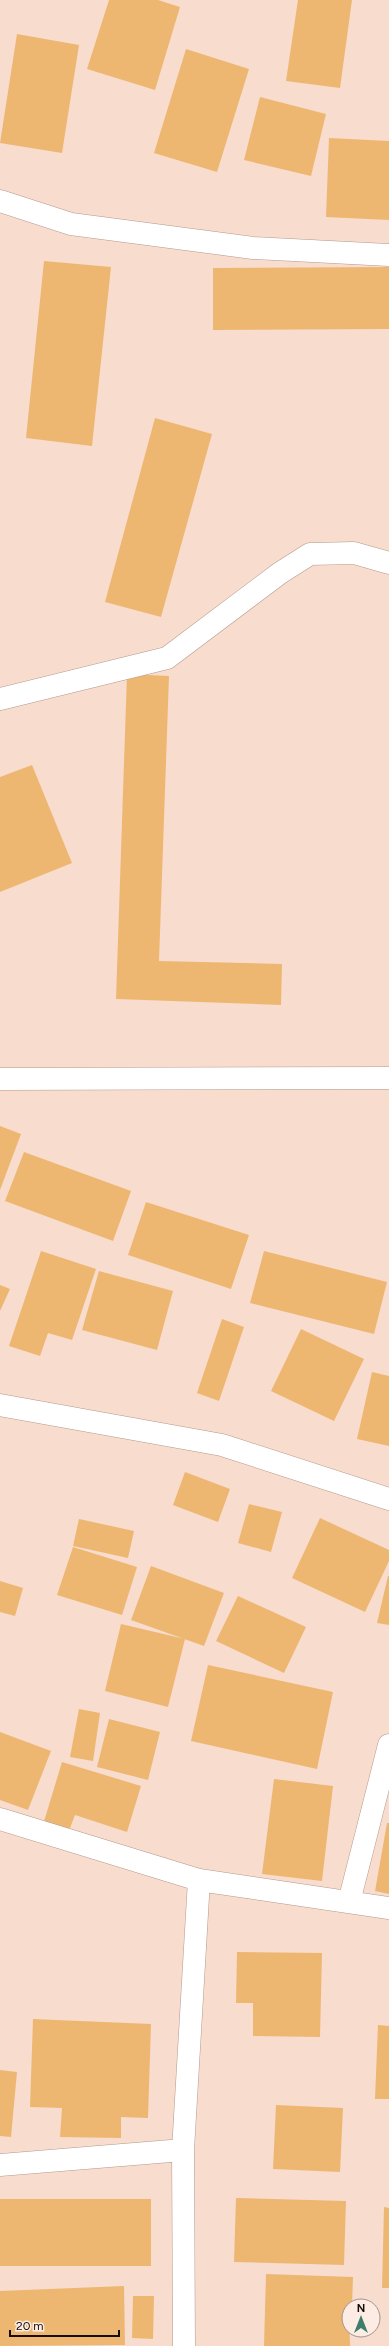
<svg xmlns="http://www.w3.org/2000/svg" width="389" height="2346" viewBox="0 0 389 2346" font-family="Figtree,sans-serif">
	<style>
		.building { fill: #eeb771 }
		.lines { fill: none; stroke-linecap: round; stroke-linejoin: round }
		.minor-casing { stroke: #b4998c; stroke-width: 23 }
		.minor { stroke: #fff; stroke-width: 22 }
	</style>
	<rect width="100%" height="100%" fill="#f8dcce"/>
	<path class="building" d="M109,0h49l22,7 -25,83 -68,-21z
		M298,0h54l-12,88 -54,-7z
		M17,34l62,11 -17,108 -62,-10z
		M186,49l63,20 -32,103 -63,-19z
		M260,97l66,17 -15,62 -67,-16z
		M329,138l60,3v79l-63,-3z
		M44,261l67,6 -19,179 -66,-8z
		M389,267v62l-176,1v-62z
		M155,418l57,16 -51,183 -56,-15z
		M127,674l42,2 -10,285 123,3 -1,41 -165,-6z
		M32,765l40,98 -72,29v-115z
		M0,1126l21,8 -21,56z
		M24,1152l107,39 -18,50 -108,-40z
		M146,1202l103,33 -18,54 -103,-34z
		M41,1251l55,18 -24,71 -24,-7 -8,23 -31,-10z
		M264,1251l123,31 -13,52 -124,-31z
		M99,1271l74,20 -16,59 -75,-20z
		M0,1285l10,4 -10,22z
		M222,1319l22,8 -25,74 -22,-8z
		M301,1329l63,30 -30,62 -63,-30z
		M372,1372l17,4v70l-32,-7z
		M185,1472l45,17 -12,33 -45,-17z
		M249,1504l33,8 -11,40 -33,-9z
		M320,1518l69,32v11l-24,51 -73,-34z
		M79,1519l55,12 -6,27 -55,-12z
		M73,1547l64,20 -15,48 -65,-20z
		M151,1566l73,27 -20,53 -73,-26z
		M388,1576h1v49l-12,-2z
		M0,1581l23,7 -8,28 -15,-4z
		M238,1596l68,31 -22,46 -68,-32z
		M121,1624l64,15 -17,68 -63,-16z
		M208,1665l125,27 -16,77 -126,-28z
		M79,1709l21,4 -7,48 -23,-4z
		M109,1719l51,13 -12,48 -51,-13z
		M0,1732l51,19 -23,59 -28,-10z
		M62,1762l79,24 -14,46 -52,-17 -8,21 -25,-8z
		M274,1779l59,7 -11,95 -60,-7z
		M387,1823h2v71l-14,-3z
		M237,1952l85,1 -2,84 -67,-1v-33h-17z
		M33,2019l118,5 -3,94 -27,-1v21l-61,-1 2,-29 -32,-1z
		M378,2025l11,1v73h-14z
		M0,2070l17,2 -6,65 -11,-1z
		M276,2105l67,3 -3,64 -67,-3z
		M236,2198l110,3 -2,64 -110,-3z
		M0,2199h151v67h-151z
		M384,2207l5,1v80h-7z
		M266,2274l87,3 -1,29h-3l1,40h-86z
		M124,2286l1,59 -125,1v-55z
		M133,2296h21l-1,43 -21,-1z"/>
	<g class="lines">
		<defs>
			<path id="minor" d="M0,201l71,23 182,24 136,7
				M0,699l167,-41 113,-85 30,-19 44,-1 35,10
				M0,1079l389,-1
				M0,1405l222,40 167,54
				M0,1819l199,61 190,28
				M349,1902l40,-157
				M0,2165l183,-15
				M184,2346l-1,-196 16,-270"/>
		</defs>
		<use href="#minor" class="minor-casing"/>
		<use href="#minor" class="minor"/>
	</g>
	<g transform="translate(361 2318)"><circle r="19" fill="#fdece4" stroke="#a1938c"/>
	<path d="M0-3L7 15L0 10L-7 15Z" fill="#3d7d6b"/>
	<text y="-6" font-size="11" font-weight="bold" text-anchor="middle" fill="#170e09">N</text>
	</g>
	<path d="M10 2330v6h109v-6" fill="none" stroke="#170e09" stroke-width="2"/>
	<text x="16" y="2330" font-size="12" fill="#170e09" stroke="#fdece4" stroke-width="3" paint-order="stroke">20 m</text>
</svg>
